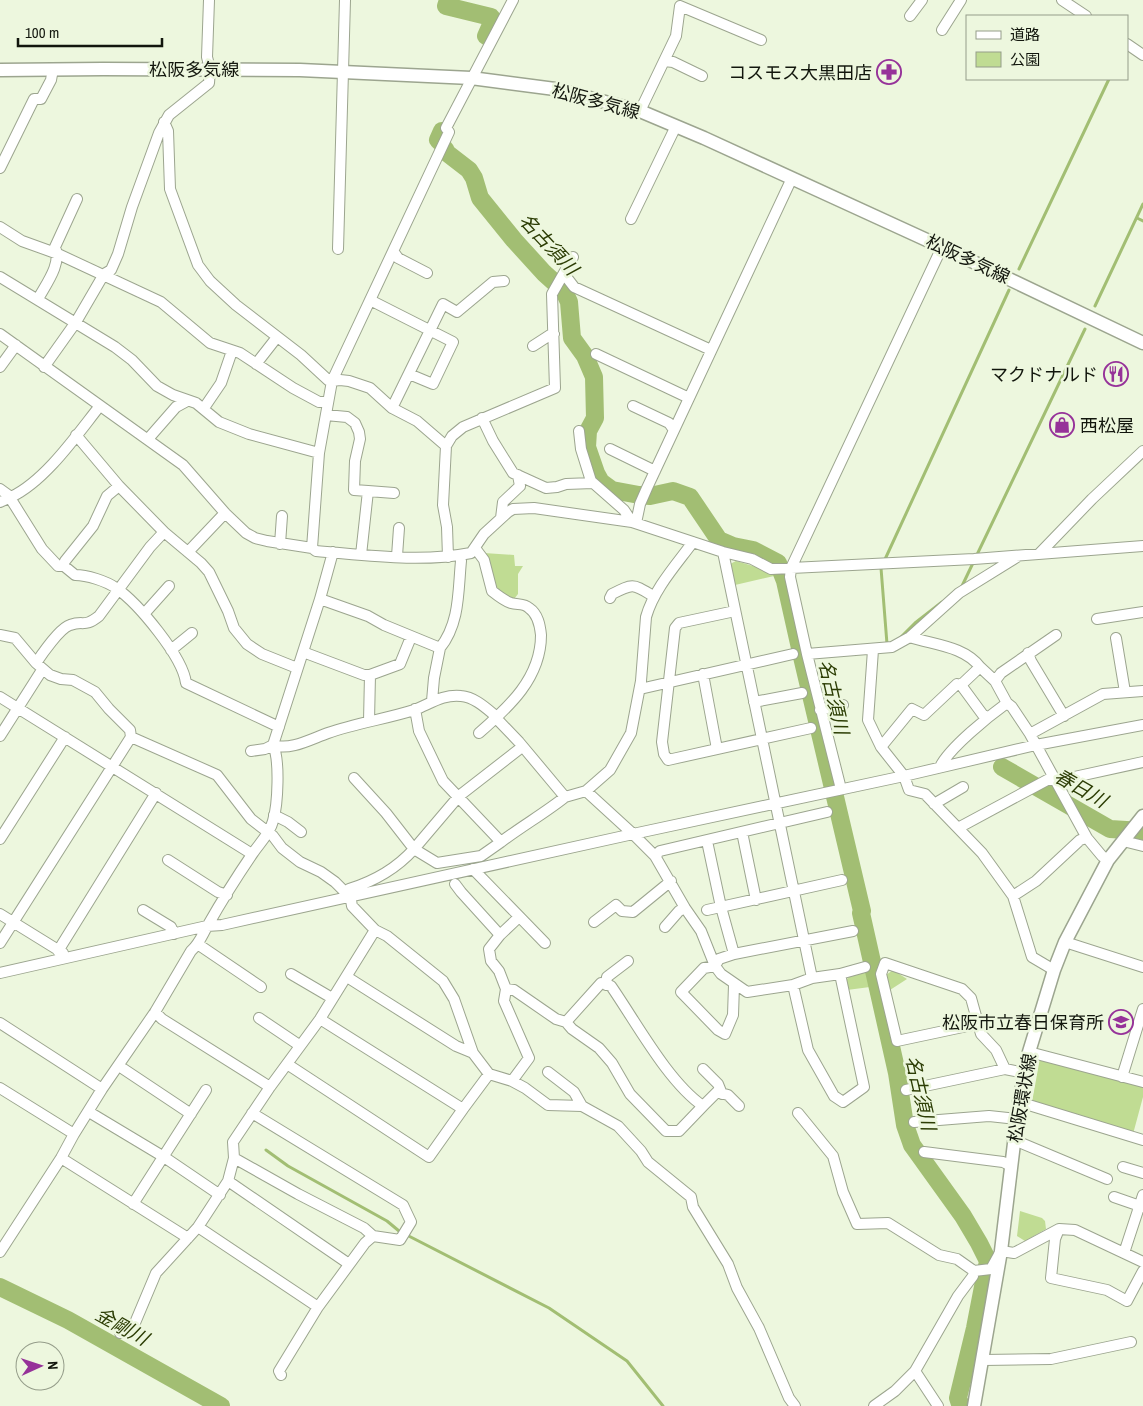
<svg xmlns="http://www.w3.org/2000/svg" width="1143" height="1406" viewBox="0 0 1143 1406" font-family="'Archivo Narrow','Noto Sans JP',sans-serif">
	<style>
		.green { fill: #c0dc93 }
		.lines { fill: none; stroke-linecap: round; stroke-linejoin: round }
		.stream { stroke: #a2be73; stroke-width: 3 }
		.river { stroke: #a2be73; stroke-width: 18 }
		.minor-casing { stroke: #9ca58f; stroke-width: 12 }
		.major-casing { stroke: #9ca58f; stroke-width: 15 }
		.minor { stroke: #fff; stroke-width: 10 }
		.major { stroke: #fff; stroke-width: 12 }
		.labels { text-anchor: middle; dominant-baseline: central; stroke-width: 5; stroke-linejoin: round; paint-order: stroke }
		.street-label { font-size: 18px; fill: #12160d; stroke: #edf7de }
		.poi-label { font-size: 18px; fill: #12160d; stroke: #edf7de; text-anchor: end }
		.water-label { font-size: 19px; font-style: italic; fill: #2c3d04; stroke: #edf7de }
	</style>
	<rect width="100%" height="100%" fill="#edf7de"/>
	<path class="green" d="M484,553l30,2 1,11h8l-5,8v20l-4,5c-22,-5 -24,-28 -30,-46z
		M736,561l34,10 4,5 -39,9 -5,-21z
		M893,970l14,9 -17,11 -4,-15z
		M867,972l3,15 -23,3 -1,-10 4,-4z
		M1040,1058l103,29v10l-10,37 -101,-32z
		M1020,1211l22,7 3,3 1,8 -21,12 -8,-5z"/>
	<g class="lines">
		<path class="stream" d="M1137,218l6,3
			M1019,269l90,-190
			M1095,306l48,-102
			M962,586l123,-257
			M899,639l16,-16 27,-21
			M887,644l-6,-76 128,-278
			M266,1150l22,16 99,55 12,10 150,77 78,53 36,45"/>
		<path class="river" d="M448,0l-2,6 45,11 2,3 -7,16
			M440,142l-2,-2 4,-9
			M445,149l2,4 22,17 5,8 6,20 34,42 30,33 20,18 5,11 3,36 13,18 9,21 1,41 -7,13 -1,16 9,26 5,9 11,8 27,5 11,1 23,-5 17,6 29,43 14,6 20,4 25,13 7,18 17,76 60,254 -1,2 36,160 8,52 7,20 51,71 16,27 9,18 -13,67 -17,70 2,6 3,2
			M1002,767l108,62 33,2
			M0,1287l68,33 153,86"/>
		<defs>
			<path id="minor" d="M1062,0l24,16
				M910,16l12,-16
				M942,30l19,-30
				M1127,44l16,11
				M664,61l9,1 29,14
				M640,111l36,-75 4,-30 81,34
				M164,122l4,9 2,58 28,76 12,16 26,24 65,50 27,25 4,1 8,-1 9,1 21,7 22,20 25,13 29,25 6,-10 11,-9 92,-39 -3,-94 21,-37
				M0,168l34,-69h7l10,-19 2,-11
				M631,219l45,-93
				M0,227l22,14 36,13 103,48 49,41 30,10 53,35 26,14h9
				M942,247l-151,321 -1,9 17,77 85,-7 18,-10 49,-44 58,-36
				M338,249l7,-249
				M393,251l5,7 29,15
				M564,274l10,13 137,63
				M0,277l115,70 17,13 25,26 16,9 23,8 23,19 30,12 70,19
				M38,299c8,-15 24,-35 17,-52l22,-48
				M370,300l83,42 -20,42 -24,-10
				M0,334l183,131 42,48 21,20 9,5 12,3 45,7 4,3c50,4 104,12 155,2l13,-19 24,-22 5,-3 21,-1 98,14 91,30 29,7 19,10 203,-10 169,-13
				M533,346l17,-11 4,-1
				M596,354l93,44
				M256,364l18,-23
				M0,367l16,-22
				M44,367l32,-45 28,-48 7,-4 7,-16 14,-47 27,-74 10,-18 40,-32 1,-14 -3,-12 2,-57
				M633,406l36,17 5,7
				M204,408l17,-25 11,-32
				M392,408l51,-104 14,8 36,-30 11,-1
				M326,415l21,2 8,6 4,9 1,7 -5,22 -1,29 14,1
				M482,418l11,23 20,32 33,15 11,-1 9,-3 27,-1
				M579,431l2,18 10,32 33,29 8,12
				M76,435l43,51 45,46 37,31 8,9 19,39 6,17 13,16 15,10 35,14
				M148,439l28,-32 11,-6
				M446,446l-3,59 4,22 1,30
				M610,449l45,22
				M0,489l11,8c34,-16 65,-61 88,-90
				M0,502l11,-5 1,4 30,48 16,17h6l11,9c12,0 31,6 41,13 22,15 67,69 70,95l93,44
				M501,518l2,-16 17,-16 -2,-11
				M636,523l4,-19 7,-16 145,-310
				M693,542c-17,23 -39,47 -47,75l-5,64 -10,52 -21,37 -24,21 47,43 22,22 30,52 16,23 14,35 6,8 26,18 46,-7 19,-7 -89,-426
				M280,544l2,-28
				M312,548l7,-95 13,-72 117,-249 -3,-4 67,-128
				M475,548l9,12 8,31c5,4 13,10 19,12 7,2 13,0 18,5 9,6 11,17 12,27 0,43 -32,72 -62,98
				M188,552l37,-39
				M1039,554l53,-55 51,-48
				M361,555l7,-64 26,2
				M397,556l2,-28
				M64,566l1,-5 28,-35 14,-30 12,-10
				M610,598l2,-4c22,-11 21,-10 41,2
				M320,599l48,17 16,9 56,23 -6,30 -2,23
				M735,611l-56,12 -4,5 -13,114 2,12 4,6 143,-32
				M144,614l25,-28
				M1097,619l46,-7
				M0,635l15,3 21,25 14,12 11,4 12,1 22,12 14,17 21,21 1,7 -131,206
				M910,637c24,8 54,9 70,30
				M1116,638l9,54
				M440,648c20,-25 18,-57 21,-87l-1,-6
				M171,650l21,-17
				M873,650l-5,70 13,27 23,29 5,14 16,4 57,59 31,43 19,61 22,13
				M303,652l61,23h6l-1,46
				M1028,653l3,8 33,55
				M807,654l34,135
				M36,663c6,-9 24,-35 34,-38 14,-5 14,3 29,-9l51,-69 14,-15
				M703,674l14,75
				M370,675l30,-11 11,-27
				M995,681l6,-8 55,-38
				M961,685l19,-18 15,14 12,22
				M640,689l153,-35
				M0,697l252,157
				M754,702l48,-9
				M415,709l4,22 24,50 58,61 -20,14 -44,7 -23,-14c-18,20 -39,32 -65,40l3,17 23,24 12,6 56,45 11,18 19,54 16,21 -26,35
				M820,710l23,-5
				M496,718l23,24 46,55 21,-6
				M0,736l42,-66
				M131,737l86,38 34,44 22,17 9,12 18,14 21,10 14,10 14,14
				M881,747l31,-38 12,6 33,-31 4,1 22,30 5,2
				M251,751l14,-2 8,-4c17,6 38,-6 55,-12 28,-10 58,-14 86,-23 16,-6 29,-16 47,-14 14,1 26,13 36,21
				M940,767c9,-19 49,-51 67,-64l5,4 18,27
				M354,778l32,35 28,36 45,-53 63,-49
				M934,804l29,-17
				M274,815l14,7 13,10
				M958,828l91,-49 7,2 87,-19
				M742,832l14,68
				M0,839l65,-102
				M707,841l14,66 13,47
				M1123,841l20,5
				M501,842c21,-16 44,-29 64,-45
				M655,856l5,-5 167,-39
				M168,860l50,32 9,3
				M1108,860l-6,-4 -15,-18 -57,-104 73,-40 40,-3
				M473,869l72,74
				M455,884l6,8 39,43
				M1013,896l23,-15 44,-41 7,-2
				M143,910l28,17 3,7
				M707,910l135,-30
				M0,914l63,39
				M519,917l-19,18 -11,14 2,12 8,10 7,18 8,1 42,29 10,3 6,7 27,19 13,15 18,31 36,37h13l24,-25c-35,-24 -67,-84 -92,-120l-10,-3 -35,39
				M594,922l22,-17 6,6 11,1 38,-31
				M665,927l14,-16 6,-3
				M1065,942l78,25
				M199,945l62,42
				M58,951l98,-158
				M0,973l207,-47 15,-1 411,-91 271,-58 132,-31 107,-20
				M291,974l41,24
				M840,974l25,-7
				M347,977l109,69 17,7
				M606,985l1,-8 21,-16
				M734,985l-1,30 -8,19 -7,-4 -37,-38 23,-24 11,-2 4,-7 15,-5 119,-23
				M793,985l15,65 26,46 9,6 21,-15 -24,-113 -28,4
				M506,989l-2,12 25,57 -17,23
				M155,1012l7,7 108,68
				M259,1018l40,27
				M0,1023l102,66
				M977,1024l-80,17 -16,-67 4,-11 77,26 9,9 10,36 15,16 9,19 20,4
				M1029,1052l114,30
				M287,1064l142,93 34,-48 -143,-90
				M119,1066l72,48
				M703,1069l15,15 4,10
				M548,1072l26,20 8,14
				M489,1074l23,7 13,7 23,17 34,1 36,20 23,25 7,11 43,35 2,10 35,57 9,24 22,40 30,70 6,8
				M1122,1077l21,-68
				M0,1088l74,46
				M906,1090l99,-21
				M1019,1102l124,38
				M703,1106l14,-14 11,3 11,11
				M89,1112l75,45 56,38
				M252,1113l151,92 8,17 -11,18 -27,-4 -8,7 -47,64 -39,64 2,4
				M798,1113l35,43 10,36 14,32 31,-1 51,32 18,4 17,12 17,-2 10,-18 13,2 45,-24 16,1 68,32
				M914,1122l75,-6 28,3
				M1014,1140l93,39
				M924,1152l79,10 8,4
				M61,1158l127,80
				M234,1158l64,36 66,34 9,8
				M1123,1167l20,6
				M228,1181l121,83
				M1114,1197l29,10
				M133,1204l73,-114
				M198,1227l120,80
				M1059,1229l-4,10 -4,39 56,12 20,11 16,-30
				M0,1252l61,-94 13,-24 28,-45 53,-77 36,-61c9,-8 11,-16 17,-26 13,-23 30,-50 45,-72 7,-10 17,-20 20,-32 5,-17 7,-61 0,-76l47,-146 13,-47
				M1124,1253l19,-58
				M120,1333l12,-3 24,-57 42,-46 30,-46 6,-23 -1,-16 37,-55 50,-68 55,-89
				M983,1360l68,-1 80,-17
				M915,1371l23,35
				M874,1406l21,-15 20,-20 43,-75 15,-20 1,-5"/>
			<path id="major" d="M0,70l103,-1 197,1 171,8 84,11 85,22 64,27 238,109 201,96
				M974,1406l27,-155 18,-149 10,-50 25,-82 11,-28 43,-82 35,-44"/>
		</defs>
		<use href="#minor" class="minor-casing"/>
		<use href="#major" class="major-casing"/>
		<use href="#minor" class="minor"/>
		<use href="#major" class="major"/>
	</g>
	<defs>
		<symbol id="pharmacy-ring" viewBox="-11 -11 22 22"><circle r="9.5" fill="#edf7de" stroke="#963299" stroke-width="1.5"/><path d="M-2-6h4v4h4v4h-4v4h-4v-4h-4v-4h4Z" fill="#963299"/></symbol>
		<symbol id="restaurant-ring" viewBox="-11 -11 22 22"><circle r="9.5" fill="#edf7de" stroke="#963299" stroke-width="1.5"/><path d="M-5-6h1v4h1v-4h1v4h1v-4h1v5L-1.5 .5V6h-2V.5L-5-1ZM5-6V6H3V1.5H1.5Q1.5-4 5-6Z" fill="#963299"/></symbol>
		<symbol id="shop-ring" viewBox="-11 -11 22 22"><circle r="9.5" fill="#edf7de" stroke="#963299" stroke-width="1.5"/><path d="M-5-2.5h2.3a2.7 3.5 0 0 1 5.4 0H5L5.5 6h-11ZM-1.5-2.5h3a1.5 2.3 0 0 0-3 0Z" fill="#963299"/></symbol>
		<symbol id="school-ring" viewBox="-11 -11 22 22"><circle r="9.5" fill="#edf7de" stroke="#963299" stroke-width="1.5"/><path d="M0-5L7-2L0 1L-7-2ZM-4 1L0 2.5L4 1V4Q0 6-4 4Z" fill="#963299"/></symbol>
	</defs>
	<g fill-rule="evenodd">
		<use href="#pharmacy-ring" x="875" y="58" width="28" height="28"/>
		<use href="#restaurant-ring" x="1102" y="360" width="28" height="28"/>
		<use href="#shop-ring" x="1048" y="411" width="28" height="28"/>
		<use href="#school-ring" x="1107" y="1008" width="28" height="28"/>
	</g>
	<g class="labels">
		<g class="street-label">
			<text x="194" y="69">松阪多気線</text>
			<text transform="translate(596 101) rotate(15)">松阪多気線</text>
			<text transform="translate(968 259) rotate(25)">松阪多気線</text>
			<text transform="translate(1022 1098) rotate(-80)">松阪環状線</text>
		</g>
		<g class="poi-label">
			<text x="872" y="72">コスモス大黒田店</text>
			<text x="1098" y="374">マクドナルド</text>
			<text x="1080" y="425" text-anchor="start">西松屋</text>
			<text x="1104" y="1022">松阪市立春日保育所</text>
		</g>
		<g class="water-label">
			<text transform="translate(549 244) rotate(47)">名古須川</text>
			<text transform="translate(834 697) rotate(77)">名古須川</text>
			<text transform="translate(1081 788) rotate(30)">春日川</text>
			<text transform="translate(921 1093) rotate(77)">名古須川</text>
			<text transform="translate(122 1326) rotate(29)">金剛川</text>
		</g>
	</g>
	<rect x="966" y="15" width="162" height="65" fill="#edf7de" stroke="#959d8a"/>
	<rect x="976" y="31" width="25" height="8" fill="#ffffff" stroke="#959d8a"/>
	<text x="1010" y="40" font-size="15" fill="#12160d">道路</text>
	<rect x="976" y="52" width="25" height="15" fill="#c0dc93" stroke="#959d8a"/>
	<text x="1010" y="65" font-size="15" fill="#12160d">公園</text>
	<g transform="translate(40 1366) rotate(87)"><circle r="24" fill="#edf7de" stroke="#959d8a"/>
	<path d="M0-4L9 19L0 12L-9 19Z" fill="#963299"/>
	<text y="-8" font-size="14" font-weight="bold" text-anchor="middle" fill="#12160d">N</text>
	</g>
	<path d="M18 38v8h144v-8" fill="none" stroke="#12160d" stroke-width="2.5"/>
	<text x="25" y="38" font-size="15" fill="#12160d" stroke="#edf7de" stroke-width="4" paint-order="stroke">100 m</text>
</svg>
